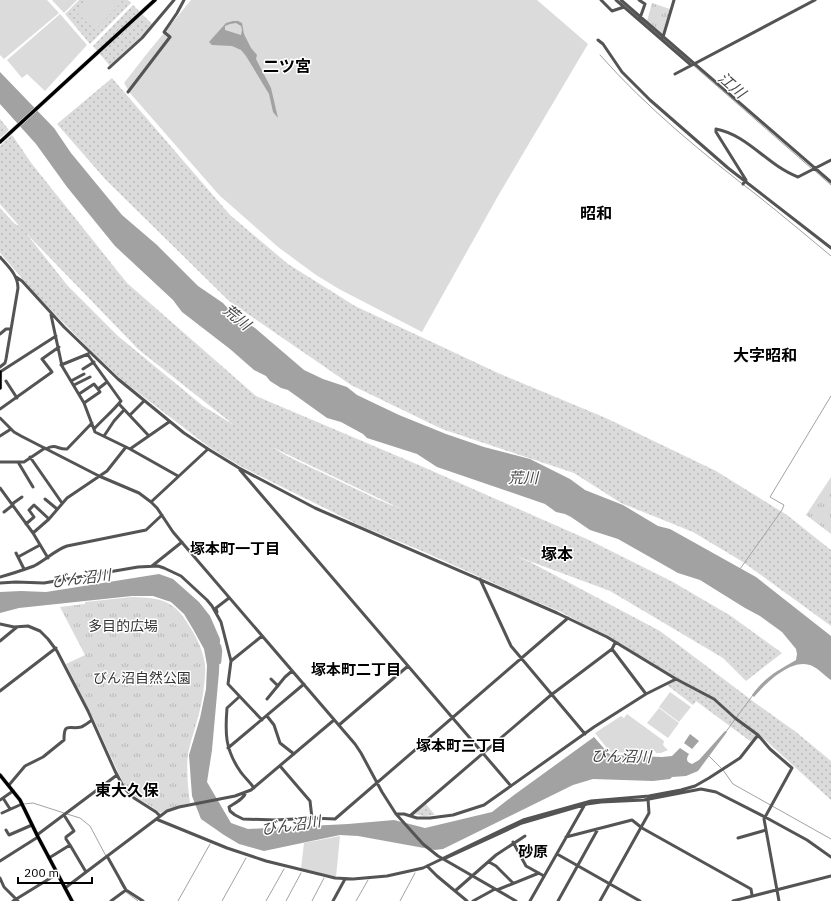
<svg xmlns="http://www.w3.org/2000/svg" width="831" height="901" viewBox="0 0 831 901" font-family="'IBM Plex Sans','Noto Sans JP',sans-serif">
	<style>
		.grass { fill: url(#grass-dots); fill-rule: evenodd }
		.park { fill: url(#park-tufts) }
		.pitch { fill: #dbdbdb }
		.water { fill: #a2a2a2; fill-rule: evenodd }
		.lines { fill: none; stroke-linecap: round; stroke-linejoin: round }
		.stream { stroke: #a2a2a2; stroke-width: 1 }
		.river { stroke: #a2a2a2; stroke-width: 4.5 }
		.major-casing { stroke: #dbdbdb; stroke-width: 4.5 }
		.minor { stroke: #545454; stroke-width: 3 }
		.major { stroke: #000; stroke-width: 3.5 }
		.labels { text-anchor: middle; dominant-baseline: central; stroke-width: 3; stroke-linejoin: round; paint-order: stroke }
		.park-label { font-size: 14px; fill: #323232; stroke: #fff }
		.water-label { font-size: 15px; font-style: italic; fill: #434343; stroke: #fff }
		.neighbourhood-label { font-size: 15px; font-weight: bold; fill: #000; stroke: #fff }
		.quarter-label { font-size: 16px; font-weight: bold; fill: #000; stroke: #fff }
	</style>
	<defs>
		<pattern id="grass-dots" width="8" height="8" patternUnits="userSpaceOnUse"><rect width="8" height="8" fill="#dbdbdb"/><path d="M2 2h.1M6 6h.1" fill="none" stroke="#bababa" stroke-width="1.8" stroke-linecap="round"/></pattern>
		<pattern id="park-tufts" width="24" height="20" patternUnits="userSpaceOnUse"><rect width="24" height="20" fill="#dbdbdb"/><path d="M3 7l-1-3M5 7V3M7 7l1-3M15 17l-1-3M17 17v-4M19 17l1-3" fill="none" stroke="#bababa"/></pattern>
	</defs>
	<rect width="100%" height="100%" fill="#fff"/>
	<path class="grass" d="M79,0h49l3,3 -41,41 -25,-30z
		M133,5l19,19 -11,13 -31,29 -17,-20z
		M112,78l118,137 58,49 67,42 143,67 108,45 110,53 71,44 44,35v76l-88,-64 -50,-30 -72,-29 -47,-30 -132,-44 -91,-44 -122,-84 -123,-121 -49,-56z
		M0,119l9,11 -9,8z
		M12,135l20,29 95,119 129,113 165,70 168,74 84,42 58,34 51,37 -36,28 -23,-23 -113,-67 -97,-36 17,7 130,69 94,71 42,30 35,29v39l-68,-62 -13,3 -54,-40 -3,4 -26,-20 9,-7 -76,-45 -39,-21 -41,-17 -98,-44 -61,-25 -121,-60 -31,-19 -86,-66 -32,-30 -50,-51 -41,-47v-45l14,15 6,4 -20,-23v-58zM26,233l113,117 95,75 -31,-19 -85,-70 -51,-51zM272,447l129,62 -22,-9 -90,-43z
		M426,804l9,11 -11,1 -10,-2z"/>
	<path class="park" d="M652,3l18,6 -8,26 -15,-14z
		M831,477v57l-25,-19z
		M132,597c30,1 42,3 58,30 7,11 13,24 15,37 1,16 -3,41 -8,57 -3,11 -7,22 -9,33 -2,14 0,34 2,49l-19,5 -11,5c-14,-12 -23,-12 -36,-28l-31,-67 -27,-54 19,-9 -25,-48 25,-3v-2z"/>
	<path class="pitch" d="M0,0h47l12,13 -55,46 -4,-4z
		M52,0h25l-13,13z
		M89,0h31l2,2 -27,28 -18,-17z
		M191,0h346l51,44 -90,152 -76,136 -83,-43 -23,-14 -38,-28 -59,-52 -89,-102 -6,-10 25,-32z
		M60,14l27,31 -42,46 -18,-17 -5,4 -15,-18z
		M670,692l21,15 -12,15 -20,-15z
		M659,708l20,15 -11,15 -21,-15z
		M627,714l37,27 -1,4 5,5 -7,3h-5l-1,-2h-2l-1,3 -42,-2 -15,-19 26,-17 3,2z
		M340,836l-4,41 -35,-9 3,-25z"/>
	<path class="water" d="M233,21h5l4,2 2,11 7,14 6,7 -1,4 15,29 7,30 -5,-6 -4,-18 -23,-38 -5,-6 -9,-4 -20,-1 -3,-3 17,-19zM236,23l5,3 1,4 -1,5 -16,-5v-4l5,-2z
		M0,72l54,56 17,25 51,62 35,30 41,41 25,17 9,10 23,15 49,42 19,9 24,8 10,8 42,20 47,19 38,13 46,12 40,20 15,11 38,15 35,21 12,3 86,48 75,59v44c-6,-4 -11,-10 -17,-13 -20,-12 -48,16 -60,30l-2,-2c13,-18 25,-24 44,-35l1,-6 -1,-5 -14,-17 -22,-16 -15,-8 -45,-28 -22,-7 -60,-34 -28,-9 -19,-13 -6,-3 -9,-2 -11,-8 -108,-37 -20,-13 -50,-16 -4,-4 -22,-12 -14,-4 -39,-28 -7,-2 -11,-7 -4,-5 -12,-6 -24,-21 -48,-37 -9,-12 -58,-54 -48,-59 -31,-43 -36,-40z
		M159,574l14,5 26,23 11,14 10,23 -1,33 -7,78 -5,32 24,41 17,6 100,-5 46,-4 31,8 67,-16 22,-17 80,-58 14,16 4,2 50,2 10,-1 8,-8 9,6c-3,5 -3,8 3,10l7,-4 26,-29 2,1 -29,39 -12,5 -14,1 -2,2 -17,2 -60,-2 -20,6 -130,64 -8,1 -77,-14 -18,-1 -76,16 -25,-7 -15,-9 -23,-16 -9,-23 -3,-41 11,-37 6,-29 1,-24 -3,-16 -11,-20 -9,-15 -13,-12 -18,-6h-21l-113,12 -19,5v-21l21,-1 25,1z
		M690,734l9,7 -7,8 -8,-6z"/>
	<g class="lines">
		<path class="stream" d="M633,12l26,23
			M600,55c47,53 102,98 158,141 25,20 49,40 73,60
			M693,65l118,103
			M814,170l17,15
			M740,569l42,-59 2,-5 -14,-8 61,-101
			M725,733l28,-38
			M709,756l12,12
			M723,770l10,14 98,55
			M24,804l9,-1 31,10
			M67,814l13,4 10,8 16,30
			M120,882l4,7
			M126,892l12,9
			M178,901l32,-57
			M222,901l24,-43
			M266,901l18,-32
			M286,901l15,-28
			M312,901l12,-23
			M356,901l12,-21
			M400,901l15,-28"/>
		<path class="river" d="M219,646l1,5 -1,11"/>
		<defs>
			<path id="major" d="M0,142l155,-142
				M0,372v16
				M0,775l20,25 18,37 34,64"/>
		</defs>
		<use href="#major" class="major-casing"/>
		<path class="minor" d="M601,0l11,11 12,-4
			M616,0l75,65
			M621,0l210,182
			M639,0l6,4 -5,14
			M663,37l11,-37
			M598,40l5,4 19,28 28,28 78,68 103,80
			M109,68l33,-30 32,-38
			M675,74l140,-74
			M128,92l42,-55 -6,-5 13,-19 7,-13
			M716,129c32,6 52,37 82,48l33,-17
			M716,129v3l30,48 -3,4
			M0,257c8,9 18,18 18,31l-12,71 -1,4 -5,4
			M16,277l6,4 42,46 54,52 66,54 24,16 31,19 76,40 242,105 50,24 69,42 38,20 21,19 23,17 12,14 22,19 -28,51 15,82
			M51,315l11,51 22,37 11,29 35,17 48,27
			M0,334l6,-5h5
			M88,355l33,46c-9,11 -18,18 -27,28
			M61,365l27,-11
			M83,369l11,-7
			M0,372l56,-36
			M6,381l11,17
			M71,381l13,-7
			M74,385l16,-8
			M79,394l15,-10 4,5 9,-7
			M84,403l16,-11 -2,-3
			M119,404l30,32
			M0,409l52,-37 -10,-13 17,-12
			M130,415l14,-14
			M0,418l14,14 7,4 78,40 40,17 12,9 6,6 16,24 182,212 6,9 21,39 14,22 27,30 15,12 78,45
			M0,436l11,-7
			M104,436l10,-15 10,-11
			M46,449c10,-6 12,1 21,0l25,-26
			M130,449l39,-27
			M30,457l32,46
			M0,462h24l21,-14
			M18,462l15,25
			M240,470l271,316
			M0,488l33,45 15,25
			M45,499l12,10
			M151,502l57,-53
			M12,504l10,-7
			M4,512l9,-7
			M26,524l8,-7 -5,-7 5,-5 15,14
			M33,533l16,-14 18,-21 40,-27 19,-24
			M16,553l8,16
			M18,557l22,-12
			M152,566l30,-24
			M0,577c11,-3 23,-7 34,-11 12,-6 21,-16 33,-20l79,-16 16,-15
			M480,579l31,67 74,88
			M0,583l16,-1 28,1 94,-16 20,-1 6,2 17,8 26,24 5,6 9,16 10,39
			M217,612l-1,-4 13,-10
			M0,624l14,3 14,-1 12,5 8,8 9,12 31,60 27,60 9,17 10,10 22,14 4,4
			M0,641l17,-14
			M612,649l34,45
			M271,679l7,7
			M0,691l56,-43
			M239,697l-12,11c-2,25 -2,41 13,63 4,6 10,11 14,17
			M267,699l18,-22 7,-6
			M267,716l7,9 6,18 14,11
			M262,720l-34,-36 3,-23 31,-25
			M339,725l69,-59
			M228,748l76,-64
			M280,766l30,35 2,17
			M9,785l16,-19 18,-9 21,-17c0,-19 5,-10 17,-13 3,-1 8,-5 11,-7
			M246,792c-2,7 -11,11 -17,15l1,4 5,4 8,4 33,1 36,-2 23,1 233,-201
			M3,798l7,11
			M0,800l13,-9
			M2,813l20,-9
			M396,814h8l13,4h13l23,-3 31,-10 110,-78 52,-33 30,-15
			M64,815l10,16 -8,6v2l4,6
			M411,815l140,-120 61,-46 3,-6
			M156,819l71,29 39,13 57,14 12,3 18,1 34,-3 36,-8 100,-48 68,-19 58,-5 32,-6 14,-4 14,-8 31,-20 18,-23
			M6,830l3,5 23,-10
			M37,835l80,-60
			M566,837l66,-17 10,8 109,61 1,6
			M738,838l28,-8
			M513,842l13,24 18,10
			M557,854l83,47
			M107,856l19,34 17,11
			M49,858l21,-13 16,27
			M446,858l76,-35 65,-19 14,-2 43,-2 57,-11 15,3 49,25 42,23 24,17
			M0,861l38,-24
			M489,862l7,4 17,17
			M427,866l10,10 30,25
			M0,878l4,9 14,14
			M65,888l102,-77 12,-4 56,-11 16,-6 83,-70
			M497,890l42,-17
			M455,891l41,-36 29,-19
			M13,901l44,-27
			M111,901l15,-11
			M333,901l12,-22
			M473,901l22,-12
			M530,901l54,-95
			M558,901l40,-72
			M600,901l49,-88 -1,-14
			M733,901l98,-25"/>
		<use href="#major" class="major"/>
	</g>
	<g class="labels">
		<g class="park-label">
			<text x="123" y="626">多目的広場</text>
			<text x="142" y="678">びん沼自然公園</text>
		</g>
		<g class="water-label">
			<text transform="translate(732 85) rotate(41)">江川</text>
			<text transform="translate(237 317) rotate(39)">荒川</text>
			<text x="523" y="477">荒川</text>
			<text transform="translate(81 578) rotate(-7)">びん沼川</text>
			<text transform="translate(621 756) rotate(1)">びん沼川</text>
			<text transform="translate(291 825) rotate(-8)">びん沼川</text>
		</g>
		<g class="neighbourhood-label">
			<text x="235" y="548">塚本町一丁目</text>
			<text x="356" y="669">塚本町二丁目</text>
			<text x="461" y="745">塚本町三丁目</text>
			<text x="533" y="851">砂原</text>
		</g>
		<g class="quarter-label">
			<text x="287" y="66">二ツ宮</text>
			<text x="596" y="213">昭和</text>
			<text x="765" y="355">大字昭和</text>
			<text x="557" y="554">塚本</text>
			<text x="127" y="790">東大久保</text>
		</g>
	</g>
	<path d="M18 877v6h74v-6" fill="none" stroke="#000000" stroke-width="2"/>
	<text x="24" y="877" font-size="12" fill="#000000" stroke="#ffffff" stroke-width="3" paint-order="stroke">200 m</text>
</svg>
